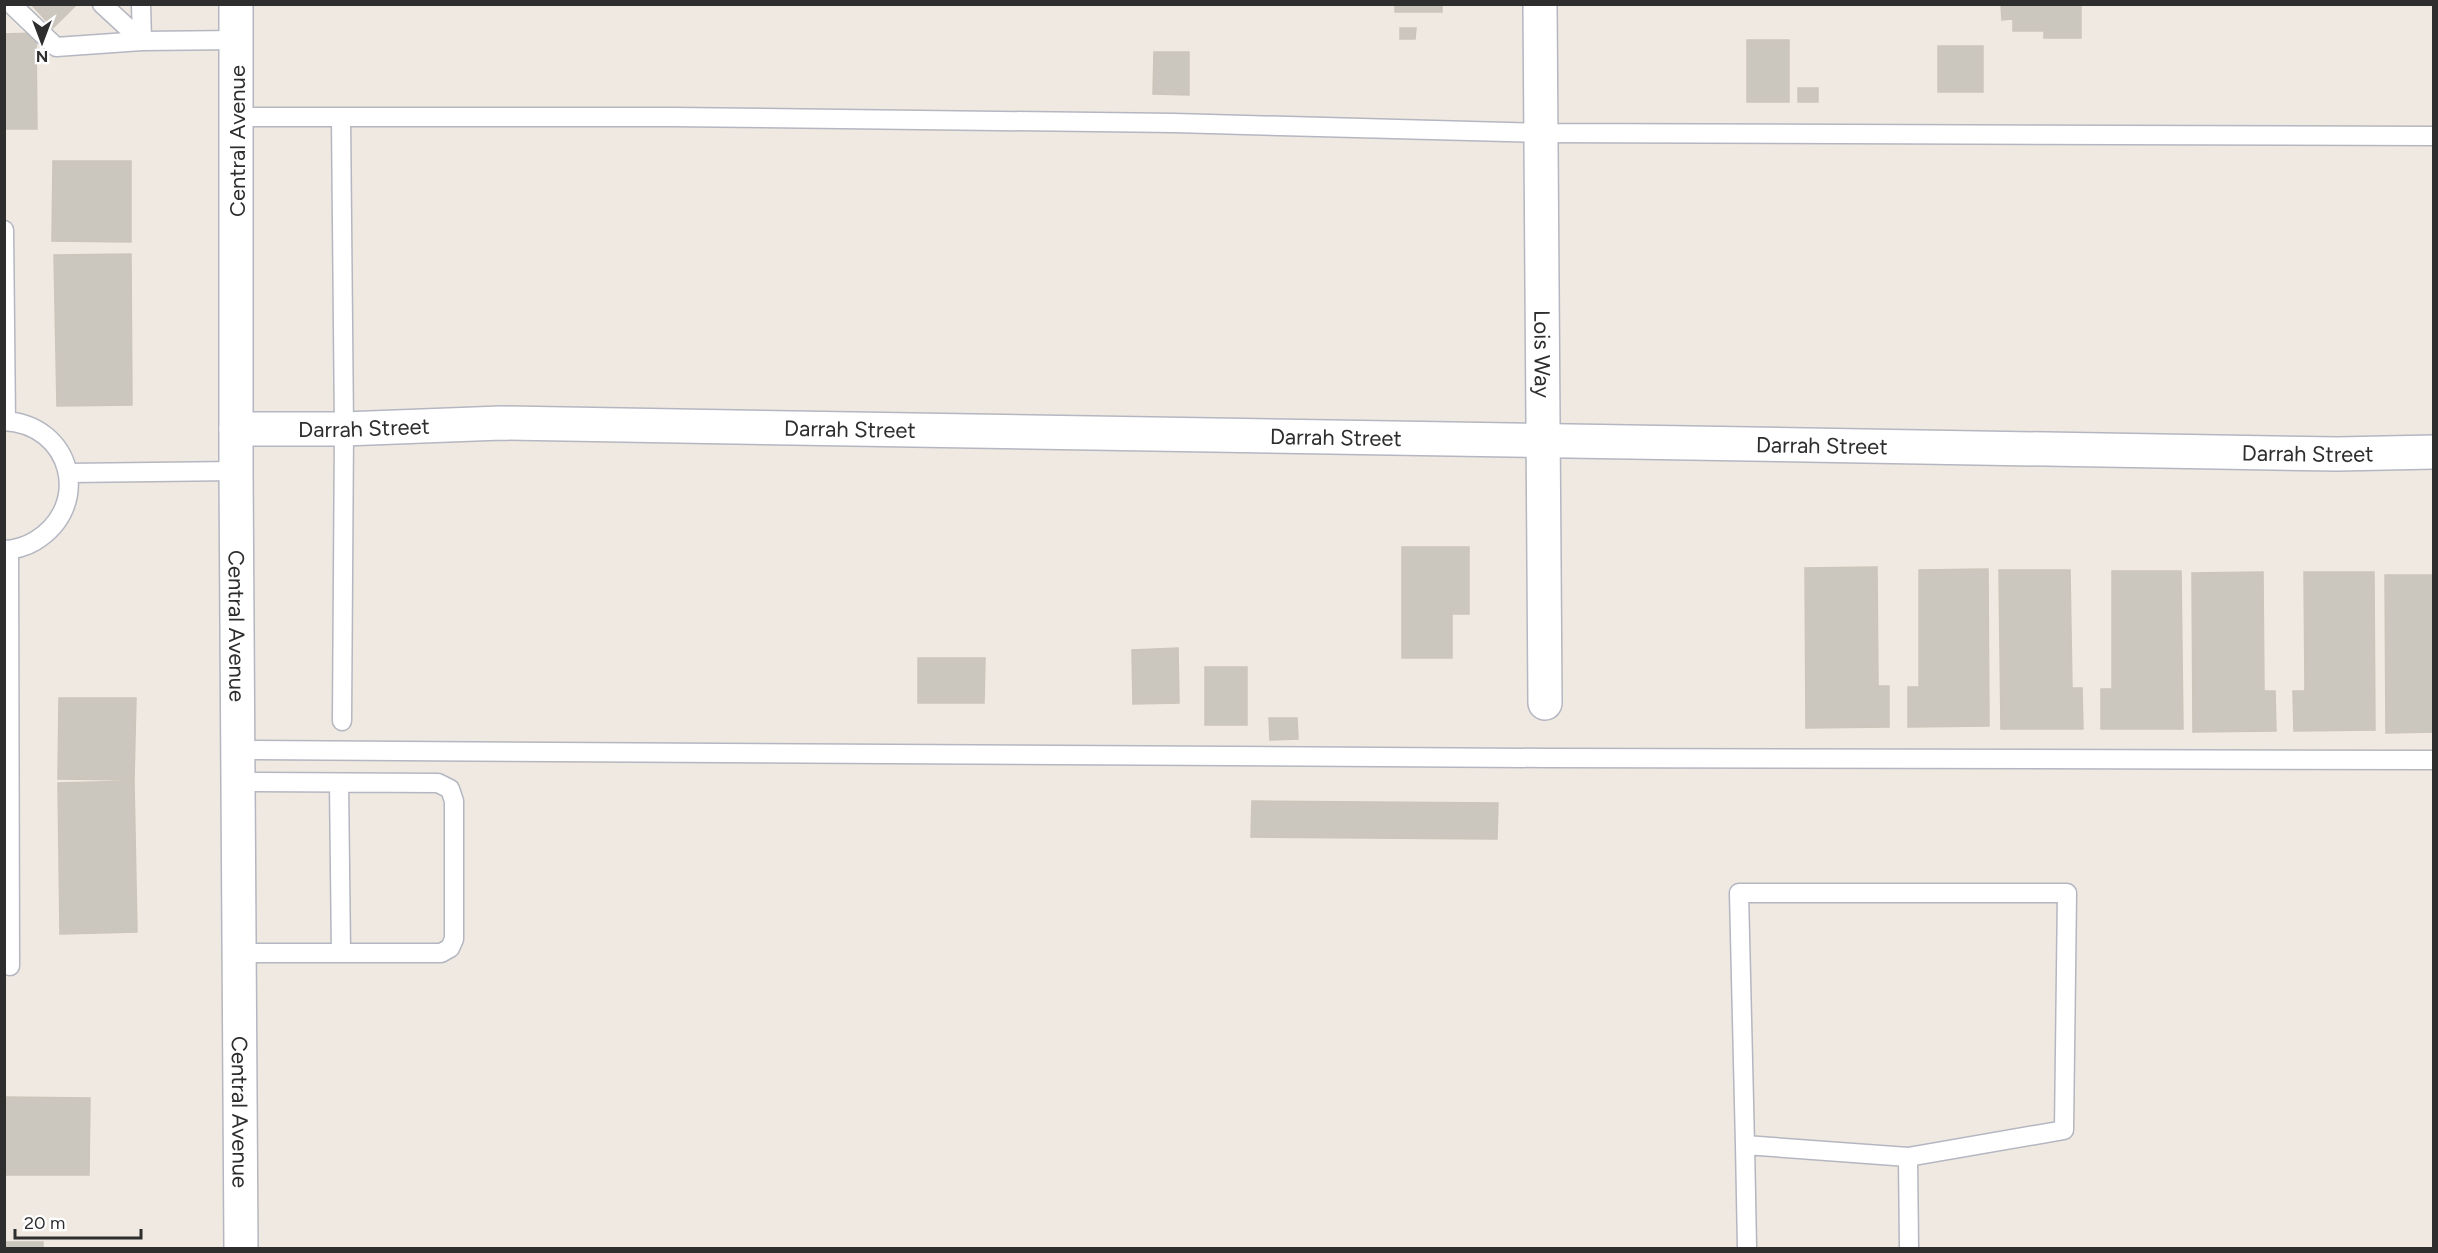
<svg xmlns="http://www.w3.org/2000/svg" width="2438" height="1253" viewBox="0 0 2438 1253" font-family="Figtree,sans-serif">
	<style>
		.building { fill: #cbc7bf; stroke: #cbc5ba; stroke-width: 1.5 }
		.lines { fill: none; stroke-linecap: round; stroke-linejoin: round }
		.service-casing { stroke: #b4b7c1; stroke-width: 21 }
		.minor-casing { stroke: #b4b7c1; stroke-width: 36 }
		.tertiary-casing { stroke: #b4b7c1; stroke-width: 36 }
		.service { stroke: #fff; stroke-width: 18 }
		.minor { stroke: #fff; stroke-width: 33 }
		.tertiary { stroke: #fff; stroke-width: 33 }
		.labels { text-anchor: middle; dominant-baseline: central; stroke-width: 4.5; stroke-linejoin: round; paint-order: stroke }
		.street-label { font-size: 22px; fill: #2e2e2e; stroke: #fff }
	</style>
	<rect width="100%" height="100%" fill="#efe9e1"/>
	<path class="building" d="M31,4h46l-24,24z
		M1395,4h47v8h-47z
		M2001,4h80v34h-37v-7h-31v-12l-11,1z
		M1400,28h16l-1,11h-15z
		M36,33l1,96h-33v-95z
		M1747,40h42v62h-42z
		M1938,46h45v46h-45z
		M1154,52h35v43l-36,-1z
		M1798,88h20v14h-20z
		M53,161h78v81l-79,-1z
		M131,254l1,151 -75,1 -3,-151z
		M1402,547h67v67h-17v44h-50z
		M1877,567l1,119h11v41l-83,1 -1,-160z
		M1988,569l1,157 -81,1v-40h11v-117z
		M1999,570h71l2,118h10l1,41h-82z
		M2112,571h69l2,158h-82v-40h11z
		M2263,572l1,119h11l1,40 -83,1 -1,-159z
		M2304,572h70l1,158 -81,1 -1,-40h12z
		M2385,575h49v157l-48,1z
		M1178,648l1,55 -46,1 -1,-54z
		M918,658h67l-1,45h-66z
		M1205,667h42v58h-42z
		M59,698h77l-2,82 -76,-1z
		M1269,718h28l1,21 -28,1z
		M134,781l3,151 -77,2 -2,-151z
		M1252,801l246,2 -1,36 -246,-2z
		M4,1097l86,1 -1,77h-85z
		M4,1242h39v6h-39z"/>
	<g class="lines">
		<defs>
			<path id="service" d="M11,4l45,43 86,-6 -1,-37
				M102,4l40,37 95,-1
				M237,117h435l502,6 366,10 894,3
				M341,118l3,311 -2,292
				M4,230l2,191
				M4,421c68,3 89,85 31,120 -8,5 -21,9 -31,9
				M69,473l167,-2
				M9,550l1,416
				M237,750l1309,8 888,2
				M238,782l200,1 12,6 4,12v138l-4,9 -9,5h-202
				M339,783l2,170
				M1745,1145l-6,-252h328l-3,237 -156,27
				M1747,1248l-2,-103 163,12 1,91"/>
			<g id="minor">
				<path id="s1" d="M1540,4l5,699"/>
				<path id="s2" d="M236,429h108l157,-6 1836,31 97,-2"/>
			</g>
			<g id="tertiary">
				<path id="s3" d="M236,4v467l5,777"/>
			</g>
		</defs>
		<use href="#service" class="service-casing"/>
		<use href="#minor" class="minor-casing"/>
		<use href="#tertiary" class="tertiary-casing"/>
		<use href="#service" class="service"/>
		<use href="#minor" class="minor"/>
		<use href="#tertiary" class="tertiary"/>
	</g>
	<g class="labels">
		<g class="street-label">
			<text transform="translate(237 141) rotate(-90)">Central Avenue</text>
			<text stroke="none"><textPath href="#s1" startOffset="350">Lois Way</textPath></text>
			<text stroke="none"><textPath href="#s2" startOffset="128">Darrah Street</textPath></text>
			<text stroke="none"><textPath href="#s2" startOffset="614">Darrah Street</textPath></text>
			<text stroke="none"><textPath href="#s2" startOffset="1100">Darrah Street</textPath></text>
			<text stroke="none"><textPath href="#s2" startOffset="1586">Darrah Street</textPath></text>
			<text stroke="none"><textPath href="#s2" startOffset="2072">Darrah Street</textPath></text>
			<text stroke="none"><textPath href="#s3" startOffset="622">Central Avenue</textPath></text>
			<text stroke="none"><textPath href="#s3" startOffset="1108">Central Avenue</textPath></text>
		</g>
	</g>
	<rect width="2438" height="1253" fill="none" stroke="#2e2e2e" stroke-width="12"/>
	<g transform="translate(42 42) rotate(180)" stroke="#ffffff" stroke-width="4.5" paint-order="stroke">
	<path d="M0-4.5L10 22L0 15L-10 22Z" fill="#2e2e2e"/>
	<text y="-9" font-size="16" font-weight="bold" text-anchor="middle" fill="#2e2e2e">N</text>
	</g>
	<path d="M15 1229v9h126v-9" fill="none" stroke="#2e2e2e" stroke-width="3"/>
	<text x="24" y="1229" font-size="18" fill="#2e2e2e" stroke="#ffffff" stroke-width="4.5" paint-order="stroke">20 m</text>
</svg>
